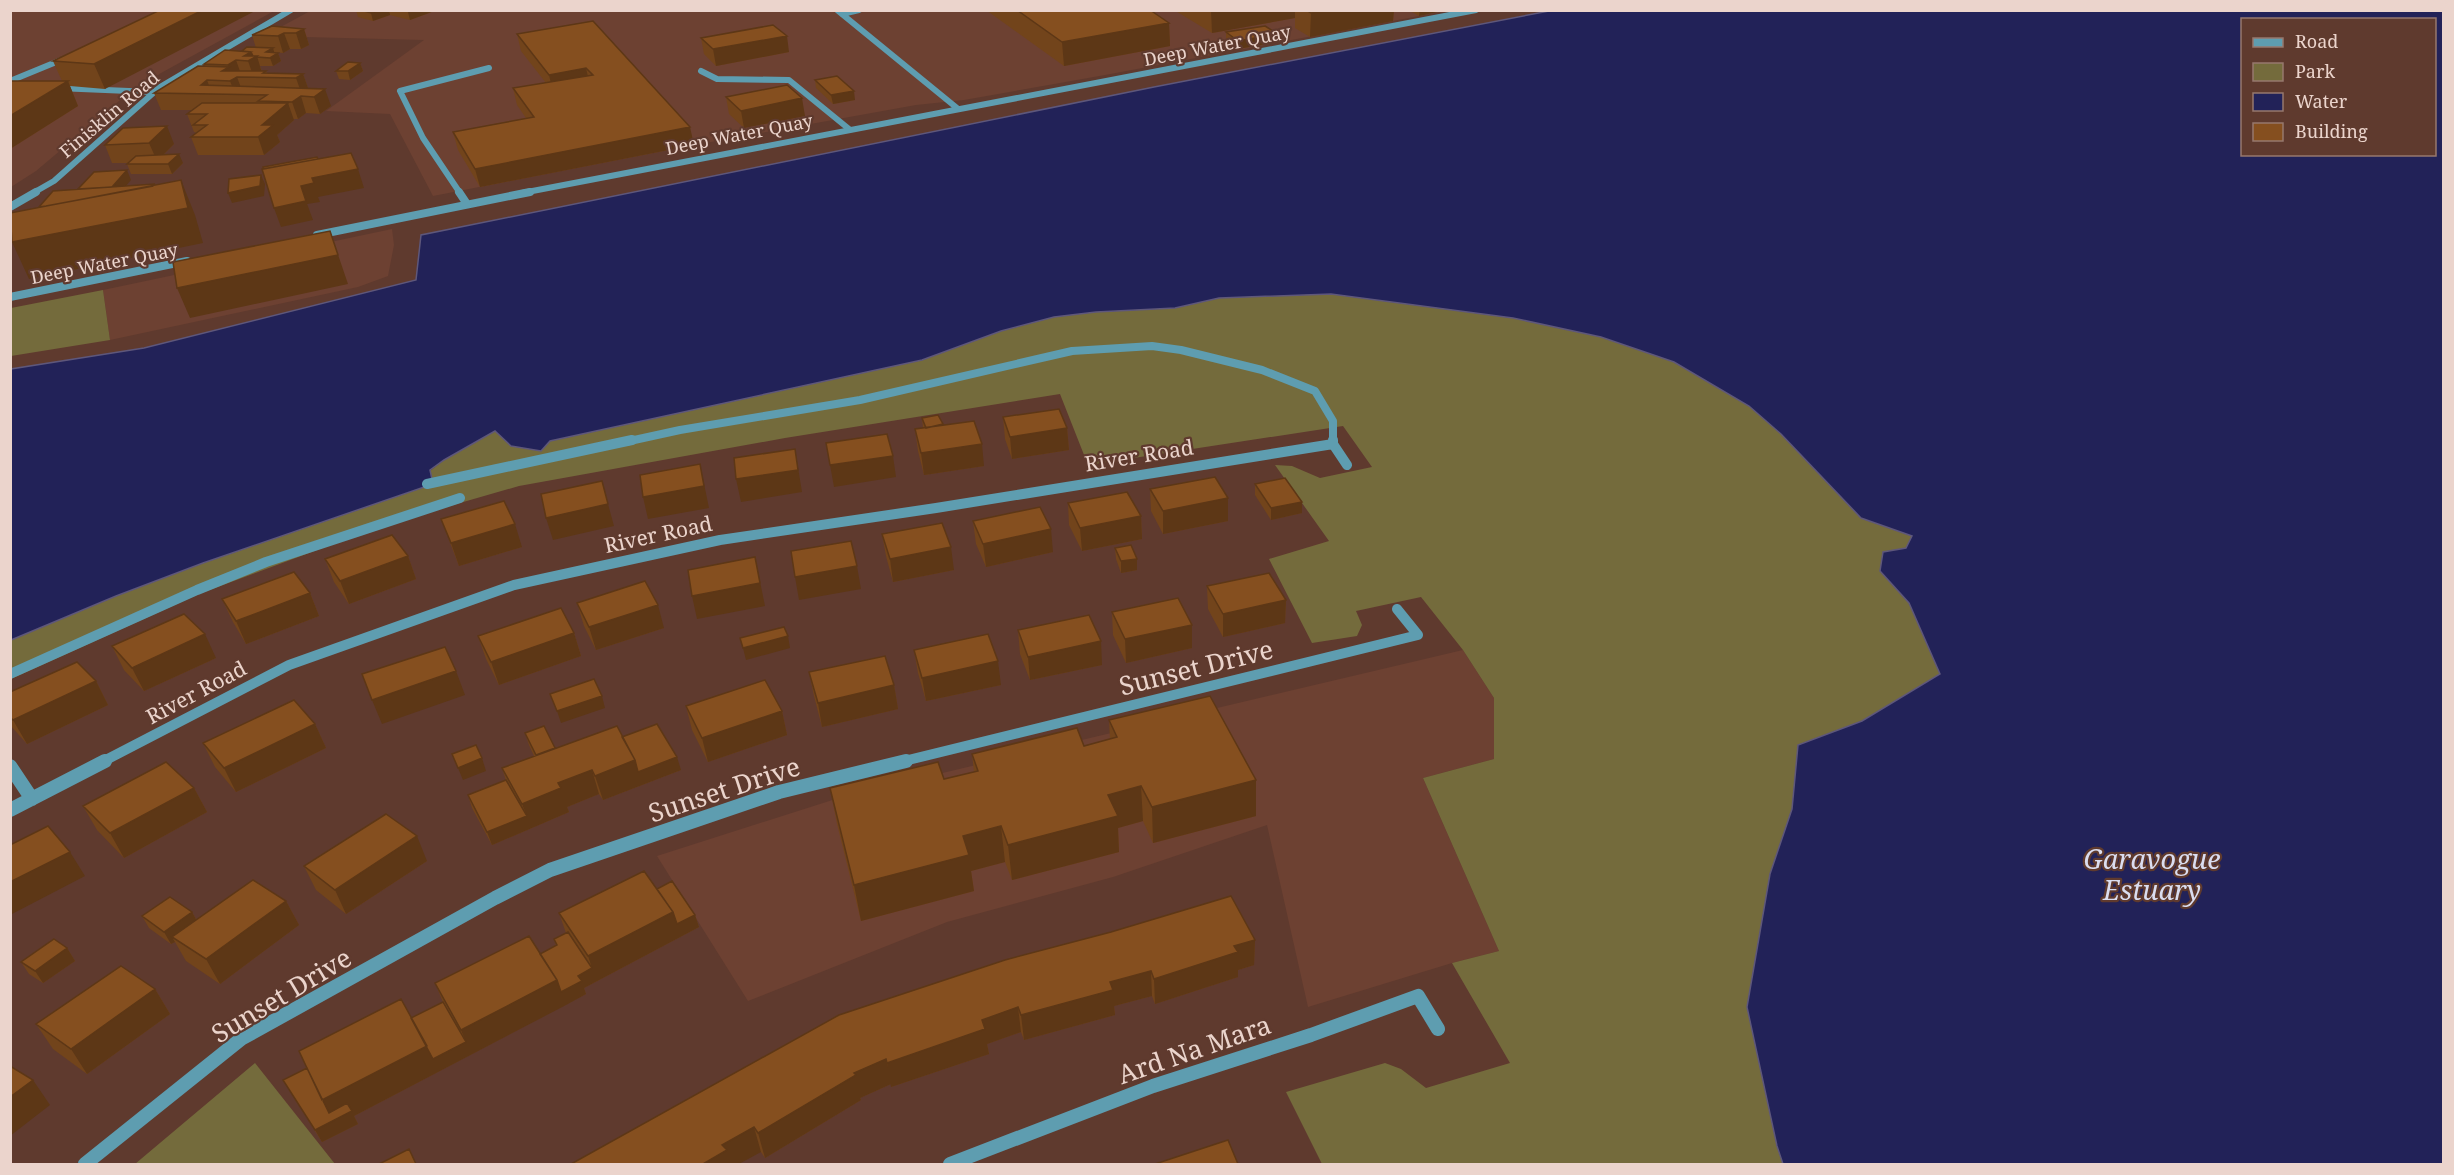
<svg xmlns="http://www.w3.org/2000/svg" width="2454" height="1175" viewBox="0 0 2454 1175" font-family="'Noto Serif',serif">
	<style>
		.built { fill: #6d4132 }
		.green { fill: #746b3c }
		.water { fill: #222258; stroke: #5e577b; stroke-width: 1.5; fill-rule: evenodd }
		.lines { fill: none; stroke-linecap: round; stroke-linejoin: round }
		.minor-far3 { stroke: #5e9db0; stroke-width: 6 }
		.minor-far2 { stroke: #5e9db0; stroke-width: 8 }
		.minor-far1 { stroke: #5e9db0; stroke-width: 10 }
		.minor { stroke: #5e9db0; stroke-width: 14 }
		.wall { fill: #72441b }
		.shaded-wall { fill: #5d3716 }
		.building { fill: #854f1f; stroke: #5d3716; stroke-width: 1.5 }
		.labels { text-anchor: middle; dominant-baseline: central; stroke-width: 4.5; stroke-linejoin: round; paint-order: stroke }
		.far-street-label { font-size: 18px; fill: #ebd4cc; stroke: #5f3a2e }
		.street-label { font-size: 21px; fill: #ebd4cc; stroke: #5f3a2e }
		.near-street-label { font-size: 26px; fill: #ebd4cc; stroke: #5f3a2e }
		.near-water-label { font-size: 27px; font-style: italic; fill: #daddf0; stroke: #5f3a2e }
	</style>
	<rect width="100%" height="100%" fill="#5f3a2e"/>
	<path class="built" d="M312,10l1134,1 -341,64 -141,25 -48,5 -222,40 -261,51 -43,-82 -64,-3 98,-71 -160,-4z
		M11,11h263l-113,62 -42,28 -83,70 -25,16z
		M392,229l2,16 -6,31 -30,11 -248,53 -7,-50z
		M1463,650l31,48v61l-71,19 76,173 -47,12 -144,44 -41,-182 -154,52 -166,45 -199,79 -91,-145 188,-60z"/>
	<path class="green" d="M2319,10l124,1v1153h-1121l-36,-72 99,-29 16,6 25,19 84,-25 -58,-100 47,-12 -76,-173 71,-19v-61l-31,-48 -42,-53 -65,14 6,14 -5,11 -45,7 -43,-84 60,-18 -54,-76 17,1 28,12 52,-11 -29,-41 -255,39 -28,-71 -275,44 -266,48 -132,38 -188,70 -188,85 -1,-39 106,-44 87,-33 230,-79 -3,-13 14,-11 51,-29 424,-134 1323,-143h192v-134z
		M103,290l7,50 -99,16v-48z
		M255,1063l80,101h-200z"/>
	<path class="water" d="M1549,11h894v1153h-660l-6,-18 -30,-139 23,-133 22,-65 6,-64 64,-24 78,-47 -31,-71 -29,-32 3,-19 23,-4 6,-12 -51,-18 -80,-84 -32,-28 -75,-44 -73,-25 -88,-19 -182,-24 -112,4 -44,10 -79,4 -42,5 -53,14 -79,29 -372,81 -9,10 -30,-5 -16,-15 -51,29 -14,10 3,14 -230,79 -87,33 -105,44v-271l133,-21 272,-68 5,-45 733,-148zM2242,20h192v134h-192z"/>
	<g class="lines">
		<path class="minor-far3" d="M837,10l120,98
			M842,14l17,-4
			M701,71l16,8 72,1 60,49
			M10,81l56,-23
			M57,88l96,4
			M33,193l21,-12 106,-94 131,-77
			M460,193l-37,-55 -23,-47 89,-23
			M522,193l954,-183"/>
		<path class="minor-far2" d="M459,192l8,12
			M10,207l26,-15
			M317,235l213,-43
			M10,297l177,-36
			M625,442l55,-12 180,-30 212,-49 80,-5 29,4 81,20 53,21 18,30v21"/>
		<path class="minor-far1" d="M1333,440v4
			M427,484l205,-44
			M10,674l187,-84 69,-28 194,-64
			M102,762l187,-97 225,-80 206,-45 216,-32 397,-64 14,21
			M900,762l518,-127 -21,-26"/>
		<path class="minor" d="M10,766l22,33
			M10,810l95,-49
			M85,1164l156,-125 254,-141 55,-28 229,-78 127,-31
			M950,1164l203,-78 158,-51 107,-39 20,33"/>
	</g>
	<path class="wall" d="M160,10l-55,79 -35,-3 8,20 -68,43v-68h52l-9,-20z
		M356,10h81l-27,10 -20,-5 -17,6 -15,-4z
		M986,10h164l19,13 1,23 -106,20z
		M1174,10h220l-1,11 -83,16 -15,-9v-10l-83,15z
		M1410,10h36l-27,6 -9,-5z
		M593,21l101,124 -214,42 -22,-37 -5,-18 73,-14 -9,-13 -4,-17 33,-5 -25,-32 -4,-17z
		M304,29l5,16 -8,4h-11l-7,4 -9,-1 4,1 3,8 -8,5h-13l2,5h4l1,2 36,1 5,14 23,18 -11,8 -14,-1 -8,6h-4v1l-17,15 3,7 -16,13h-66l-7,-18 5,-4 -1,-1h-1l-7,-18 5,-4h-31l-7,-17 51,-26 -1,-3 38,-13 14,-3 -4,-13z
		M1226,32l52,2v8l-40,7 -12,-9z
		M701,38l88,14 -73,14 -12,-12z
		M360,63l3,8 -13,9 -11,-1 -3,-8z
		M815,80l40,20 -22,4 -17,-16z
		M726,97l79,19 -61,12 -15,-14z
		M123,128l51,16 -10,10 19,9 -11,11h-41l-4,-10 2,-1h-17l-7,-18z
		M1003,417l64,11 2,22 -57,9 -7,-20z
		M922,418l21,7 41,41 -60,9 -6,-24 -3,-22 8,-1z
		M1255,484l47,29 -31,7 -16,-25z
		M1150,489l78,32 -65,13 -12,-23z
		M1068,503l73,13 1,23 -60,12 -13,-26z
		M441,519l81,28 -63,19z
		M973,521l80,31 -67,15 -10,-23z
		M882,534l72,36 -61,12 -7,-26z
		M1115,548l22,11v11l-16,3 -5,-14z
		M408,556l8,23 -67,25 -15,-22 -9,-23z
		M1207,586l79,14 -1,23 -62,14 -15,-28z
		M310,593l9,23 -73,28 -13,-22 -11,-23z
		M577,603l87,25 -68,22 -12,-24z
		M1112,612l80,36 -66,15 -13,-28z
		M1018,630l84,35 -72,15 -10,-26z
		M574,633l7,23 -82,29 -13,-26 -8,-23z
		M112,646l104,12 -72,33 -20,-21z
		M914,650l87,35 -75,16 -8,-28z
		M809,672l85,13 4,24 -76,18 -8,-31z
		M96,681l12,24 -81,39 -17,-19v-33z
		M686,706l96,5 5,24 -79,27 -16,-32z
		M1109,720l147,60v36l-103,27 -10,-22 -25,7 1,24 -107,28 -7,-18 -34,9 3,20 -113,30 -24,-97 -7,-36 114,-9 30,-7 -2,-18 112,-8 26,-7z
		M315,724l11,24 -90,44 -21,-25 -12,-24z
		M525,733l30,15 67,-11 59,33 -78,30 -4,-6 -32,13 2,5 -77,33 -20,-37 -4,-13 38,-15 -4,-12 32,-12 -5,-11z
		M194,788l13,24 -83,46 -27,-28 -14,-24z
		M427,861l-81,53 -30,-24 -12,-24z
		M657,889l38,26 4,12 -115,61 2,6 -232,122 4,8 -36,18 -39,-62 160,-78 -8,-19 105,-29 16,-9 -2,-6 12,-6 -7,-20z
		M286,901l13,24 -79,59 -34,-23 -11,-19 -4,2 -22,-16 -7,-12 50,-4 4,7z
		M1255,940l-1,25 -16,5v7l-83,27 -3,-8 -38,10 1,9 -91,25 -3,-8 -34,12 2,10 -98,33v-3l-31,14 1,2 -96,58 -4,-6 -190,12 268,-149z
		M67,948l8,13 -32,22 -14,-9 -8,-12z
		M155,989l15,25 -83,60 -34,-25 -17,-25z"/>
	<path class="shaded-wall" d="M203,10h54l-152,79 -11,-25z
		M377,10h12l1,5 -17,6 -2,-8z
		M412,10h25l-27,10 -2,-8z
		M1211,10h84v8l-83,15z
		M1306,10h88l-1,11 -83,16 1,-24z
		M1420,10h26l-27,6z
		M1169,23l1,23 -106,20 -2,-24z
		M304,29l5,16 -8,4 -5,-16z
		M284,33l6,16 -7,4 -5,-17z
		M1278,34v8l-40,7v-8z
		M787,36l2,16 -73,14 -3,-17z
		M273,48l2,7 3,-2 3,8 -8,5 -3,-8 -4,-6z
		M251,52l6,4 5,17 -8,5 -6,-17 -4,-5z
		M236,60l6,17h-5l6,16 -8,1 -5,-13 -8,-10 7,-4 4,12 -5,-14z
		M360,63l3,8 -13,9 -2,-9z
		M586,68l4,17 -37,7 -4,-17z
		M303,74l6,17 -7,4 -6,-17z
		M207,80l5,14 -11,-9z
		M68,81l10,25 -68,43v-33z
		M325,89l6,17 -11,8 -6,-17z
		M854,91l1,9 -22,4 -2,-9z
		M301,96l5,17 -8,6 -6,-17z
		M802,98l3,18 -61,12 -3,-17z
		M288,103l6,17 -17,15 3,7 -16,13 -6,-18 4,-12z
		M167,126l7,18 -17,17 -8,-18z
		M690,127l4,18 -214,42 -5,-18z
		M179,154l4,9 -11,11 -4,-10z
		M358,169l6,19 -46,9 2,5 -13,2 -6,-18 11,-8z
		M127,170l4,10 -17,20 -4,-10z
		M261,175l4,9 -1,12 -32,7 -4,-10z
		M181,180l14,35 8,28 -174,36 -17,-37 130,-43 12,-15 8,19z
		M306,201l7,19 -32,7 -7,-19z
		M330,231l18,53 -158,34 -13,-30z
		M1067,428l2,22 -57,9 -2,-22z
		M982,444l2,22 -60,9 -3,-22z
		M795,449l7,43 -61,10 -5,-23z
		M893,456l3,21 -62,10 -4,-22z
		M700,464l9,44 -61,11 -5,-22z
		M1228,498v23l-65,13v-23z
		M1302,502v11l-31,7v-12z
		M608,504l6,22 -61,14 -7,-22z
		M1141,516l1,23 -60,12 -2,-23z
		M515,524l7,23 -63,19 -8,-23z
		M1051,529l2,23 -67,15 -3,-23z
		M951,547l3,23 -61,12 -3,-23z
		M408,556l8,23 -67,25 -9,-23z
		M755,557l10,49 -68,13 -5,-23z
		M1137,559v11l-16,3v-12z
		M857,566l4,23 -62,11 -4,-23z
		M310,593l9,23 -73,28 -10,-23z
		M1286,600l-1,23 -62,14v-23z
		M658,605l6,23 -68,22 -7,-23z
		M1192,625v23l-66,15 -1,-24z
		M574,633l7,23 -82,29 -8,-23z
		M205,634l11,24 -72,33 -12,-23z
		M788,636l2,12 -44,12 -3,-12z
		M1101,641l1,24 -72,15 -2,-23z
		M998,661l3,24 -75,16 -4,-23z
		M456,671l9,24 -83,29 -10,-24z
		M96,681l12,24 -81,39 -14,-24z
		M894,685l4,24 -76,18 -4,-24z
		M602,696l3,12 -44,15 -4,-12z
		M782,711l5,24 -79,27 -6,-24z
		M315,724l11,24 -90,44 -12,-24z
		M677,757l4,13 -78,30 -8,-24 40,-16z
		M482,758l4,13 -23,9 -5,-12z
		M592,770l7,24 -32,13 2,5 -77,33 -5,-13 40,-16 -5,-12 36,-21z
		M1256,780v36l-103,27 -1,-36z
		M1141,786l2,35 -25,7 1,24 -107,28 -4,-35 100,-50z
		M194,788l13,24 -83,46 -14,-25z
		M1001,826l4,36 -34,9 3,20 -113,30 -7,-36 109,-49z
		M417,836l10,25 -81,53 -11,-24z
		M70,852l15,24 -75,39v-33z
		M286,901l13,24 -79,59 -14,-25z
		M192,912l7,13 -27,12 3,5 -4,2 -7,-12z
		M673,912l22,3 4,12 -115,61 2,6 -20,11 -5,-13 17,-16 14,-8 -4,-12z
		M1255,940l-1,25 -16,5v7l-83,27 -1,-25 80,-33z
		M67,948l8,13 -32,22 -8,-12z
		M1151,971l1,25 -38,10 1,9 -91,25 -3,-25 89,-33z
		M557,980l9,25 -212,111 4,8 -36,18 -7,-12 7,-30 105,-54 39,-4 -5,-12z
		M155,989l15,25 -83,60 -16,-25z
		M1018,1007l3,25 -34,12 2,10 -98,33 -4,-24 95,-43z
		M886,1059l5,25 -31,14 1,2 -96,58 -7,-25 96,-60z
		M33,1080l17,25 -40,31v-39z
		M754,1127l7,25 -22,12h-36l19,-19z"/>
	<path class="building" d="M160,10h43l-109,54 -41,-3z
		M361,10h16l-6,3z
		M1017,10h133l19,13 -107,19z
		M1306,10h21l-16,3z
		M593,21l97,106 -215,42 -22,-37 81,-15 -21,-29 80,-13 -7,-7 -37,7 -32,-41z
		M773,25l14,11 -74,13 -12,-11z
		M272,26l32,3 -8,4h-12l-6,3 -26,-1z
		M1265,26l13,8 -40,7 -12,-9z
		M247,47l26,1 -7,4 12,1 -8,5 -13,-1v-1h-4l-2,-4 -9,-1z
		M225,50l26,2 -7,4h13l-9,5 -12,-1 -8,5 -24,-1z
		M348,62l12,1 -12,8h-12z
		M198,66l31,1 -7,4h44l-3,2 40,1 -7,4 -59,-1 -7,4 -23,-1 -6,5 124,4 -11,8 -13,-1 -9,6 -34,-1 9,-6 -113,-2z
		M837,76l17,15 -23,4 -16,-15z
		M10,81h58l-58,35z
		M787,85l15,13 -61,13 -15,-14z
		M202,103h86l-26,22h11l-15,12h-67l16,-12h-14l14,-11h-20z
		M167,126l-18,17 -44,2 18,-17z
		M351,153l7,16 -46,9 2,5 -13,3 5,15 -32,7 -12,-39z
		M179,154l-11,10h-41l9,-8z
		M317,157l1,2 -54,10 -1,-2z
		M127,170l-15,17 -34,2 16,-17z
		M261,175l-1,11 -32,7 1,-14z
		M181,180l7,28 -176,34 -2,-29z
		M154,184l-1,2 -107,20 -7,1 14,-16z
		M330,231l8,24 -161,33 -4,-26z
		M1059,409l8,19 -57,9 -7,-20z
		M938,415l5,9 -17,4 -4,-10z
		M974,421l8,23 -61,9 -6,-24z
		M887,434l6,22 -63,9 -4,-22z
		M795,449l3,21 -62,9 -2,-21z
		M700,464l4,22 -61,11 -3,-22z
		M1215,477l13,21 -65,13 -13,-22z
		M1285,478l17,24 -31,6 -16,-24z
		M602,481l6,23 -62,14 -5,-24z
		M1127,492l14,24 -61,12 -12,-25z
		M504,501l11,23 -64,19 -10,-24z
		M1040,507l11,22 -68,15 -10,-23z
		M942,523l9,24 -61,12 -8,-25z
		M392,535l16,21 -68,25 -15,-22z
		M851,541l6,25 -62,11 -4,-26z
		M1131,545l6,14 -16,2 -6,-13z
		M755,557l5,26 -68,13 -4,-26z
		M294,572l16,21 -74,28 -14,-22z
		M1269,573l17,27 -63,14 -16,-28z
		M645,581l13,24 -69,22 -12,-24z
		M1178,598l14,27 -67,14 -13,-27z
		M561,608l13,25 -83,29 -13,-26z
		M184,614l21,20 -73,34 -20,-22z
		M1089,615l12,26 -73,16 -10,-27z
		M784,627l4,9 -45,12 -3,-10z
		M988,634l10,27 -76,17 -8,-28z
		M445,647l11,24 -84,29 -10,-26z
		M885,656l9,29 -76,18 -9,-31z
		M77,662l19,19 -83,39 -3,-3v-25z
		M594,679l8,17 -45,15 -7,-17z
		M765,680l17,31 -80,27 -16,-32z
		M1210,696l46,84 -104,27 -11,-21 -33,9 10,21 -110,29 -7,-19 -38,10 6,19 -115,30 -24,-97 108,-26 6,17 34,-8 -6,-17 105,-26 7,18 33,-9 -8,-17z
		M294,700l21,24 -91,44 -21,-25z
		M657,724l20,33 -39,15 -3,-12 -13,-23z
		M544,726l11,22 -19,7 -11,-22z
		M617,726l18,34 -40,16 -3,-6 -34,13 3,5 -39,16 -20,-36z
		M476,745l6,13 -24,10 -6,-14z
		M166,762l28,26 -84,45 -27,-27z
		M506,780l21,36 -40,16 -19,-37z
		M386,814l31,22 -82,54 -31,-24z
		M48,826l22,26 -60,30v-37z
		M644,871l29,41 -85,44 -29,-43z
		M253,880l33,21 -80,58 -34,-22z
		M672,881l23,34 -18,9 -4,-12 -16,-23z
		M1231,896l24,44 -21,6 4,6 -84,27 -3,-8 -41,11 3,8 -92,25 -3,-8 -36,13 3,9 -98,34 -1,-4 -32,14 2,2 -98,58 -4,-6 -32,18 5,5 -24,14h-132l268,-149 166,-55 106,-28z
		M170,897l22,15 -28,20 -22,-16z
		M568,932l24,36 -14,8 4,5 -21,11 -4,-12 -17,-26 17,-9 -3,-6z
		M529,936l28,44 -96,50 -26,-47z
		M54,939l13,9 -32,23 -14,-9z
		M121,966l34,23 -84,60 -35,-25z
		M401,999l26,47 -105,54 -23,-49z
		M443,1002l23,40 -33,17 -22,-41z
		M10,1066l23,14 -23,17z
		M307,1068l22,45 18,-10 5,8 -37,19 -32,-50z
		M1228,1140l10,24h-83z
		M409,1149l7,15h-37z"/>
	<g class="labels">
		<g class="far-street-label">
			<text transform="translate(1217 45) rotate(-11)">Deep Water Quay</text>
			<text transform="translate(109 114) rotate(-40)">Finisklin Road</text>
			<text transform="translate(739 134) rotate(-11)">Deep Water Quay</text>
			<text transform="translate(104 263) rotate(-11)">Deep Water Quay</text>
		</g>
		<g class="street-label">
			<text transform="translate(1139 455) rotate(-9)">River Road</text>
			<text transform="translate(658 534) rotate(-12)">River Road</text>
			<text transform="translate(196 692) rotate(-28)">River Road</text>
		</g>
		<g class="near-street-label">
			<text transform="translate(1196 667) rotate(-14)">Sunset Drive</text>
			<text transform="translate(724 789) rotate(-18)">Sunset Drive</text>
			<text transform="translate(281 995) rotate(-31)">Sunset Drive</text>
			<text transform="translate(1194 1049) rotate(-19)">Ard Na Mara</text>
		</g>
		<g class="near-water-label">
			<text x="2152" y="858">Garavogue<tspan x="2152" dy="31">Estuary</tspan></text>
		</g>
	</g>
	<rect width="2454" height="1175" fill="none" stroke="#ebd4cc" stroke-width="24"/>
	<rect x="2241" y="18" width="195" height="138" fill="#5f3a2e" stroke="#97786d" stroke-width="1.5"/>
	<rect x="2253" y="38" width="30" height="9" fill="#5e9db0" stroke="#97786d" stroke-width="1.5"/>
	<text x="2295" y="48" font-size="18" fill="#ebd4cc">Road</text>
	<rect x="2253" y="63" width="30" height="18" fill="#746b3c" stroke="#97786d" stroke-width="1.5"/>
	<text x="2295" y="78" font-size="18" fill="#ebd4cc">Park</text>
	<rect x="2253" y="93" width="30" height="18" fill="#222258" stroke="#97786d" stroke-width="1.5"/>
	<text x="2295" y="108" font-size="18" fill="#ebd4cc">Water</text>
	<rect x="2253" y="123" width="30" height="18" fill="#854f1f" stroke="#97786d" stroke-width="1.5"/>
	<text x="2295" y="138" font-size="18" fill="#ebd4cc">Building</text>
</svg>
